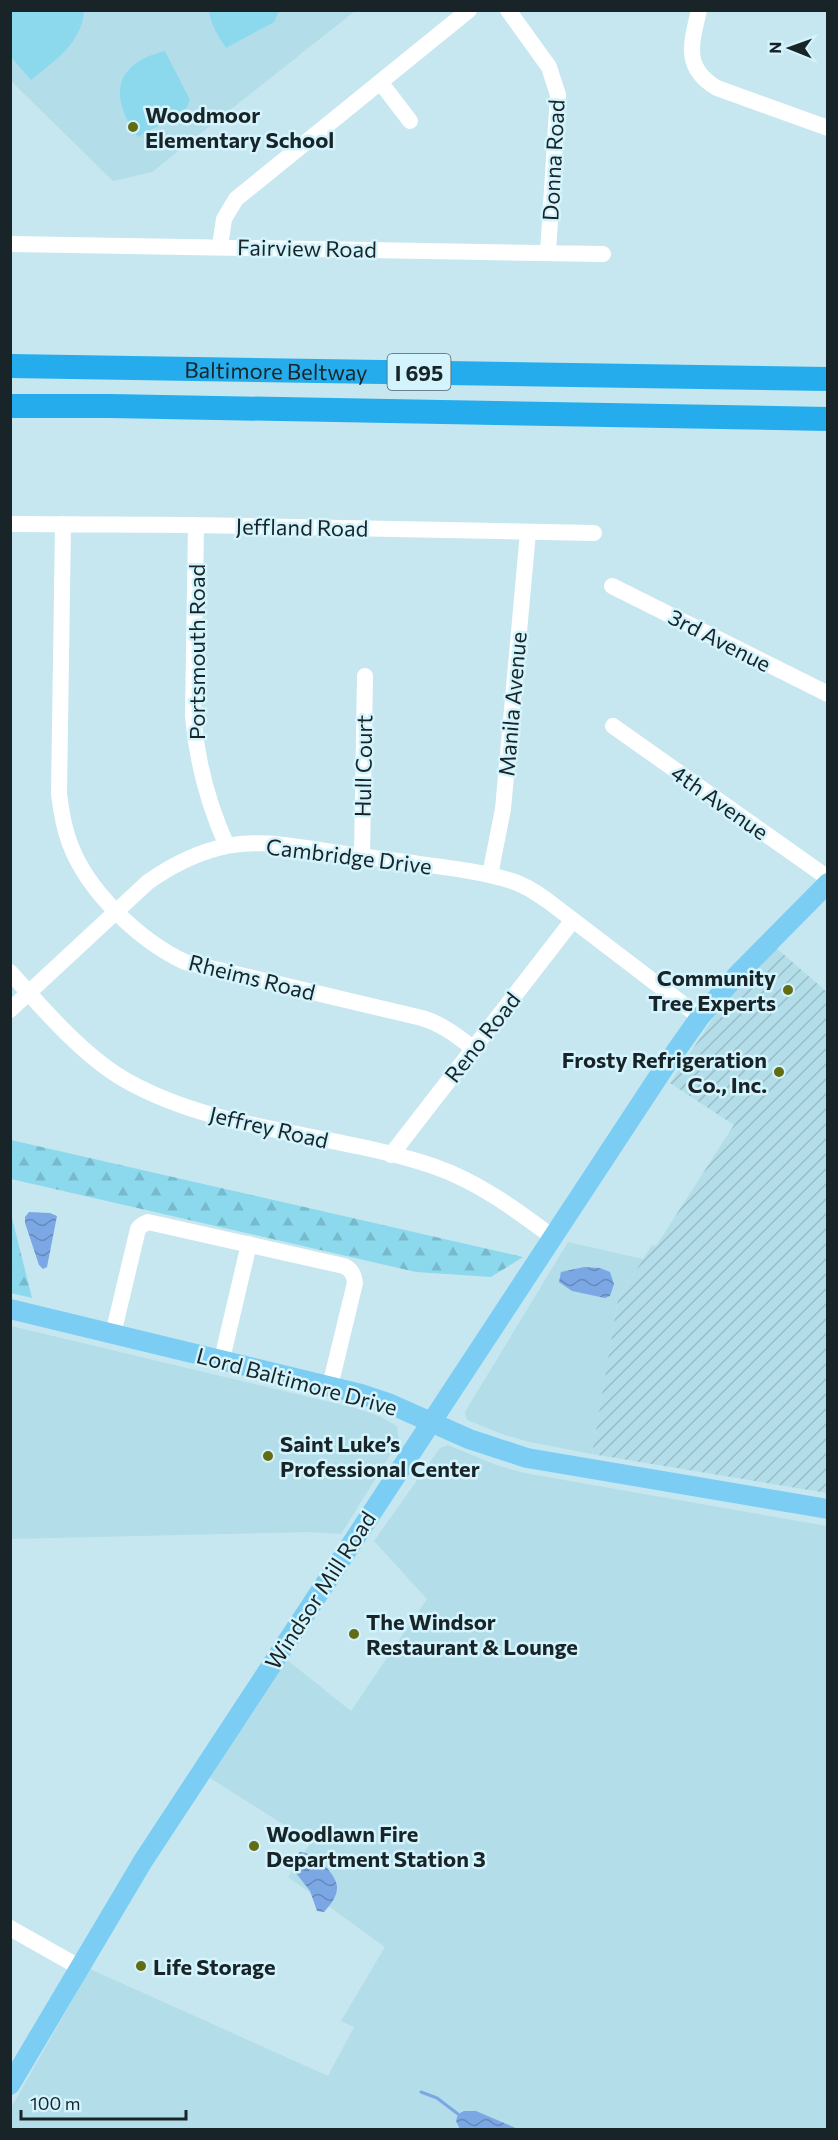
<svg xmlns="http://www.w3.org/2000/svg" width="838" height="2140" viewBox="0 0 838 2140" font-family="Commissioner,sans-serif">
	<style>
		.built { fill: #b3dde8 }
		.industrial { fill: url(#industrial-furrows) }
		.forest { fill: url(#forest-firs) }
		.pitch { fill: #8cd9ed }
		.water { fill: url(#water-waves) }
		.lines { fill: none; stroke-linecap: round; stroke-linejoin: round }
		.stream { stroke: #7ba8e5; stroke-width: 3 }
		.minor { stroke: #fff; stroke-width: 16 }
		.major { stroke: #7ccdf4; stroke-width: 20 }
		.highway { stroke: #25acec; stroke-width: 24 }
		.poi-dot { fill: #636c13; stroke: #d3f4fd; stroke-width: 2 }
		.labels { text-anchor: middle; dominant-baseline: central; stroke-width: 5; stroke-linejoin: round; paint-order: stroke }
		.shield { fill: #d3f4fd; stroke: #506267; stroke-width: 1.5 }
		.shield-label { font-size: 21px; font-weight: bold; fill: #182427 }
		.poi-label { font-size: 22px; font-weight: bold; fill: #182427; stroke: #d3f4fd; text-anchor: start }
		.street-label { font-size: 22px; fill: #182427; stroke: #d3f4fd }
	</style>
	<defs>
		<pattern id="industrial-furrows" width="10" height="10" patternUnits="userSpaceOnUse" patternTransform="scale(1.5)"><rect width="10" height="10" fill="#b3dde8"/><path d="M-1 1l2-2M0 10L10 0M9 11l2-2" fill="none" stroke="#99bec7"/></pattern>
		<pattern id="forest-firs" width="22" height="20" patternUnits="userSpaceOnUse" patternTransform="scale(1.5)"><rect width="22" height="20" fill="#8cd9ed"/><path d="M5 1l3.5 6h-7zM16 11l3.5 6h-7z" fill="#78bacb"/></pattern>
		<pattern id="water-waves" width="16" height="10" patternUnits="userSpaceOnUse" patternTransform="scale(1.5)"><rect width="16" height="10" fill="#7ba8e5"/><path d="M0 5q4-4 8 0t8 0" fill="none" stroke="#6489ba"/></pattern>
	</defs>
	<rect width="100%" height="100%" fill="#c6e7f0"/>
	<path class="built" d="M10,11h345l-203,161 -39,9 -102,-100z
		M568,1242l75,17 -25,40 -26,155 -62,-12 -25,-7 -38,-15 -2,-8z
		M11,1326l344,82 24,8 18,10 2,15 -58,93 -30,-2 -300,7z
		M448,1445l48,20 28,8 303,53v603l-816,1v-22l79,-139 238,107 26,-49 -13,-6 44,-74 -97,-70 23,-35 -104,-66 79,-117 65,52 76,-112 -53,-58 66,-93z"/>
	<path class="industrial" d="M774,946l53,46v501l-235,-39 26,-155 34,-54 4,1 78,-121 -64,-42 46,-69z"/>
	<path class="forest" d="M11,1140l512,117 -32,20 -75,-5 -405,-93z
		M11,1214l21,84 -21,-5z"/>
	<path class="pitch" d="M10,11h74c-2,32 -30,50 -53,69l-20,-23z
		M209,11l70,-1v1l-5,11 -48,26c-8,-12 -15,-23 -17,-37z
		M165,51l25,49 -5,11 -47,26c-30,-41 -24,-73 27,-86z"/>
	<path class="water" d="M29,1212l21,1 7,3 -10,51 -4,2 -4,-4 -14,-42v-6z
		M584,1267l16,1 10,4 4,12 -4,12 -5,2 -33,-7 -13,-9 2,-10z
		M300,1852c13,0 35,20 37,34 1,10 -7,19 -13,26l-7,-1 -7,-20 -18,-23c-2,-8 2,-11 8,-16z
		M464,2111h12l42,18h-58l-4,-8 2,-7z"/>
	<g class="lines">
		<path class="stream" d="M421,2092l16,6 21,16"/>
		<path class="minor" d="M508,10l41,57 9,28 -10,157
			M699,10c-8,34 -16,58 18,78l111,40
			M381,83l29,38
			M10,244l593,10
			M220,246l4,-27 12,-20 233,-189
			M10,524l186,1 398,8
			M63,524l-4,270c2,17 5,34 11,50 18,48 70,97 115,118l237,56c20,6 34,17 51,30
			M196,525l-3,191c4,47 15,88 34,130
			M612,586l216,108
			M613,726l215,152
			M362,856l3,-180
			M490,875l13,-66 25,-277
			M10,972c32,36 75,86 117,109 93,52 206,51 306,85 46,16 82,43 121,72
			M10,1010l138,-128c24,-17 50,-30 79,-36 28,-6 58,-1 86,3 26,4 52,8 77,11 41,6 83,9 122,21 13,4 25,12 36,20l152,116
			M391,1155l182,-235
			M113,1334l25,-105 4,-4 6,-3 196,44c8,4 10,9 11,17l-25,103
			M222,1359l27,-115
			M10,1928l69,39"/>
		<path class="major" d="M10,1309l351,85 27,9 81,36 58,19 301,51
			M10,2085l133,-224 523,-796 34,-48 37,-42 91,-92"/>
		<g class="highway">
			<path id="s1" d="M10,366l818,13"/>
			<path d="M10,406h100l718,13"/>
		</g>
	</g>
	<g class="poi-dot">
		<circle cx="133" cy="127" r="6"/>
		<circle cx="788" cy="990" r="6"/>
		<circle cx="779" cy="1072" r="6"/>
		<circle cx="268" cy="1456" r="6"/>
		<circle cx="354" cy="1634" r="6"/>
		<circle cx="254" cy="1846" r="6"/>
		<circle cx="141" cy="1966" r="6"/>
	</g>
	<g class="labels">
		<rect class="shield" x="387.5" y="354" width="63" height="36" rx="4.5"/>
		<g class="shield-label">
			<text x="419" y="372">I 695</text>
		</g>
		<g class="poi-label">
			<text x="145" y="114">Woodmoor<tspan x="145" dy="25">Elementary School</tspan></text>
			<text x="776" y="977" text-anchor="end">Community<tspan x="776" dy="25">Tree Experts</tspan></text>
			<text x="767" y="1059" text-anchor="end">Frosty Refrigeration<tspan x="767" dy="25">Co., Inc.</tspan></text>
			<text x="280" y="1443">Saint Luke’s<tspan x="280" dy="25">Professional Center</tspan></text>
			<text x="366" y="1621">The Windsor<tspan x="366" dy="25">Restaurant &amp; Lounge</tspan></text>
			<text x="266" y="1833">Woodlawn Fire<tspan x="266" dy="25">Department Station 3</tspan></text>
			<text x="153" y="1966">Life Storage</text>
		</g>
		<g class="street-label">
			<text transform="translate(553 160) rotate(-87)">Donna Road</text>
			<text transform="translate(307 248) rotate(1)">Fairview Road</text>
			<text stroke="none"><textPath href="#s1" startOffset="266">Baltimore Beltway</textPath></text>
			<text transform="translate(302 527) rotate(1)">Jeffland Road</text>
			<text transform="translate(720 640) rotate(27)">3rd Avenue</text>
			<text transform="translate(196 652) rotate(-90)">Portsmouth Road</text>
			<text transform="translate(512 704) rotate(-85)">Manila Avenue</text>
			<text transform="translate(363 766) rotate(-89)">Hull Court</text>
			<text transform="translate(720 802) rotate(35)">4th Avenue</text>
			<text transform="translate(349 856) rotate(7)">Cambridge Drive</text>
			<text transform="translate(252 977) rotate(14)">Rheims Road</text>
			<text transform="translate(482 1037) rotate(-52)">Reno Road</text>
			<text transform="translate(269 1127) rotate(13)">Jeffrey Road</text>
			<text transform="translate(297 1381) rotate(15)">Lord Baltimore Drive</text>
			<text transform="translate(320 1590) rotate(-57)">Windsor Mill Road</text>
		</g>
	</g>
	<rect width="838" height="2140" fill="none" stroke="#182427" stroke-width="24"/>
	<g transform="translate(790 48) rotate(271)" stroke="#d3f4fd" stroke-width="4.5" paint-order="stroke">
	<path d="M0-4.5L10 22L0 15L-10 22Z" fill="#182427"/>
	<text y="-9" font-size="16" font-weight="bold" text-anchor="middle" fill="#182427">N</text>
	</g>
	<path d="M21 2110v9h165v-9" fill="none" stroke="#182427" stroke-width="3"/>
	<text x="30" y="2110" font-size="18" fill="#182427" stroke="#d3f4fd" stroke-width="4.5" paint-order="stroke">100 m</text>
</svg>
